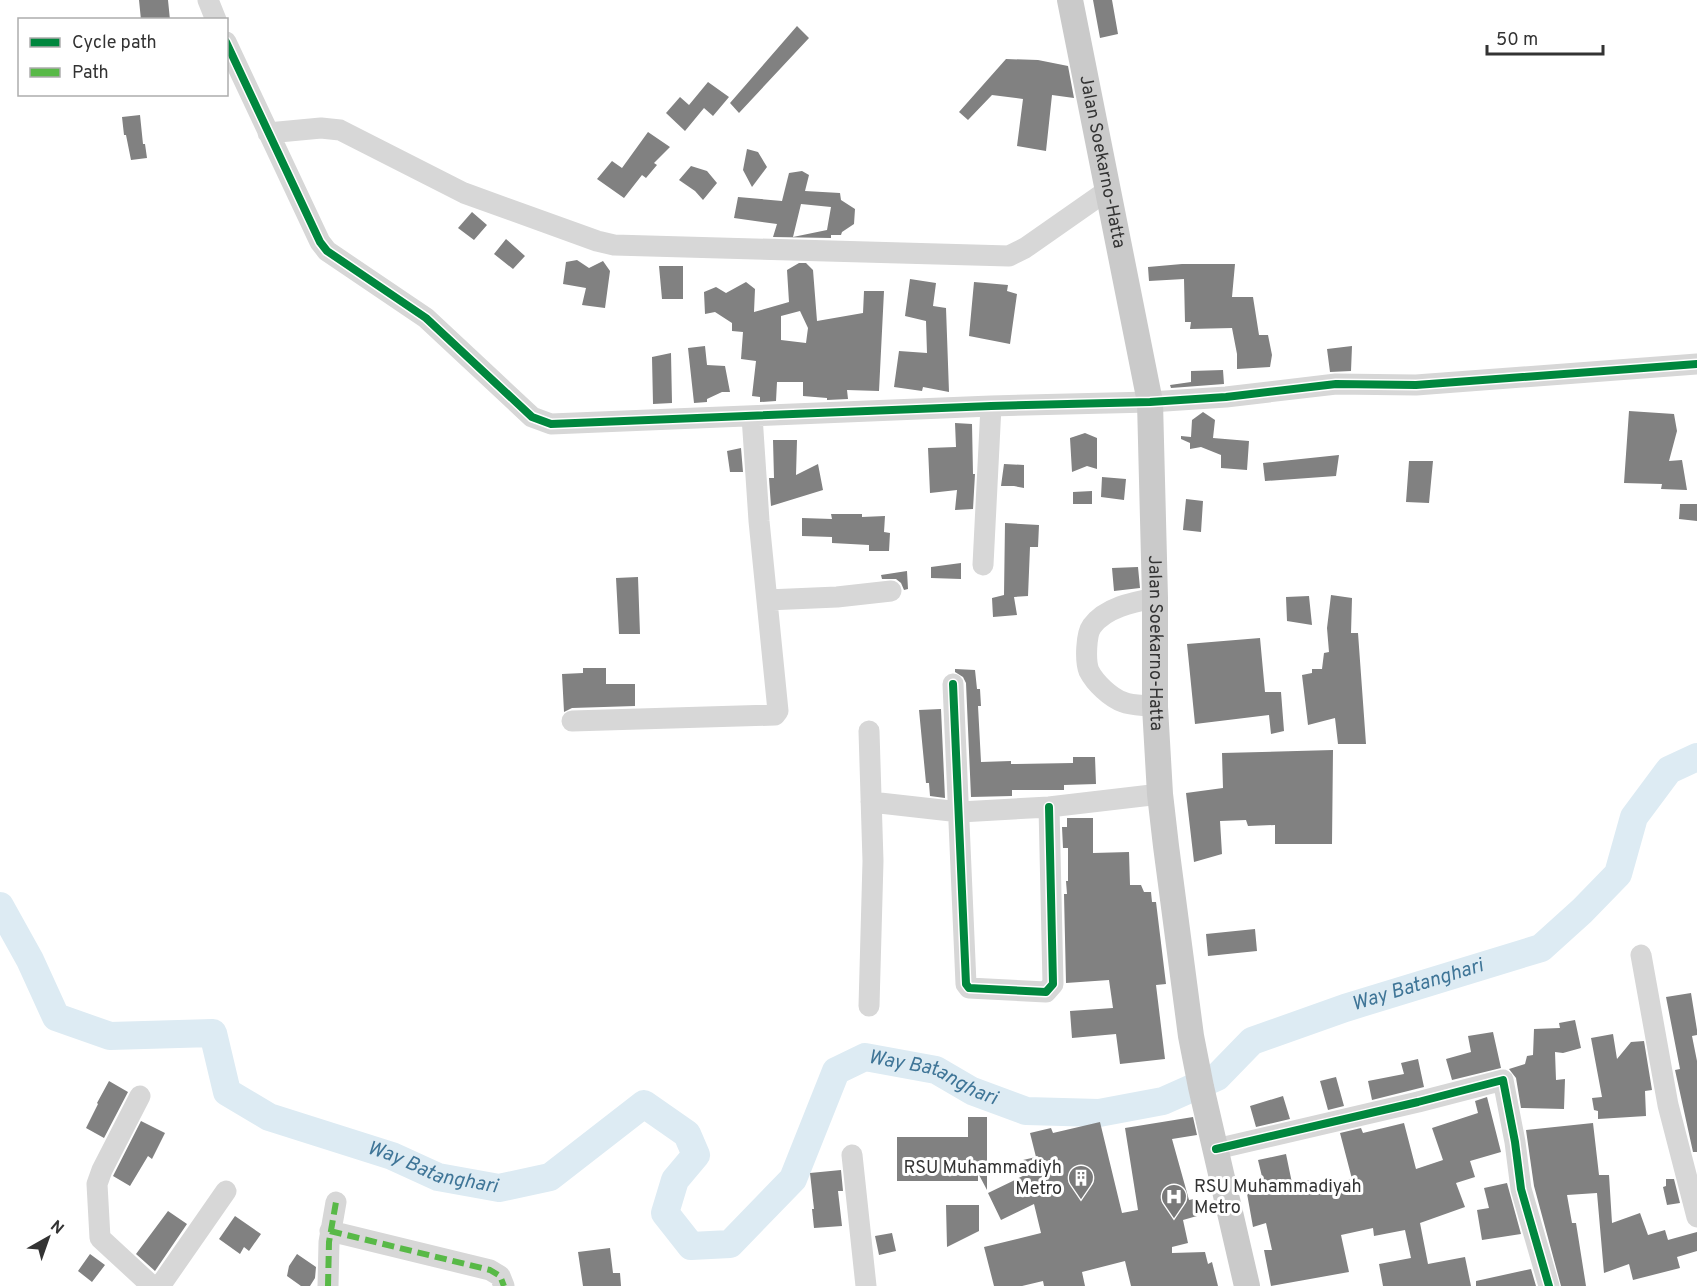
<svg xmlns="http://www.w3.org/2000/svg" width="1697" height="1286" viewBox="0 0 1697 1286" font-family="Overpass,sans-serif">
	<style>
		.lines { fill: none; stroke-linecap: round; stroke-linejoin: round }
		.river { stroke: #ddebf3; stroke-width: 28 }
		.building { fill: #818181; fill-rule: evenodd }
		.minor { stroke: #d7d7d7; stroke-width: 21 }
		.major { stroke: #cacaca; stroke-width: 26 }
		.quiet { stroke: #58b947; stroke-width: 6; stroke-dasharray: 12 6; stroke-linecap: butt }
		.cycleway-casing { stroke: #fff; stroke-width: 11 }
		.cycleway { stroke: #00873e; stroke-width: 8 }
		.labels { text-anchor: middle; dominant-baseline: central; stroke-width: 6; stroke-linejoin: round; paint-order: stroke }
		.street-label { font-size: 18px; fill: #333; stroke: #fff }
		.poi-label { font-size: 18px; fill: #333; stroke: #fff; text-anchor: end }
		.water-label { font-size: 20px; font-style: italic; fill: #3f7597; stroke: #fff }
	</style>
	<rect width="100%" height="100%" fill="#fff"/>
	<g class="lines">
		<path class="river" id="s1" d="M0,906l30,54 26,57 54,19 103,-3 14,59 42,25 123,39 46,21 61,11 51,-11 94,-73 43,30 9,21 -21,25 -10,33 26,33 39,-2 63,-65 43,-108 29,-14 71,13 36,21 54,20 73,2 64,-12 54,-24 35,-36 93,-33 196,-60 41,-37 36,-37 16,-57 35,-47 28,-13"/>
	</g>
	<path class="building" d="M139,0h29l2,20h-29z
		M1093,0h19l6,34 -18,4z
		M797,26l12,12 -70,75 -9,-10z
		M1006,59l32,1 30,6 6,32 -22,-3 -6,56 -29,-5 6,-47 -31,-4 -24,25 -9,-8z
		M708,82l21,15 -16,19 -9,-8 -19,23 -19,-18 14,-16 9,8z
		M140,115l3,29h2l2,14 -16,2 -5,-25h-2l-2,-18z
		M648,132l22,15 -16,16 3,2 -11,13 -4,-3 -18,23 -27,-19 15,-18 10,7z
		M747,149l11,3 9,15 -15,20 -9,-17z
		M691,166l16,5 10,12 -14,17 -8,-9 -16,-11z
		M802,171l7,4 -4,16 35,2 1,7 14,9 -1,15 -12,8 -1,3h-10v3l-58,-1 4,-13 -43,-6 4,-21 44,4 7,-28zM801,204l30,3 -4,23 -34,7z
		M472,212l15,13 -13,15 -16,-12z
		M506,239l19,17 -12,13 -19,-15z
		M577,260l12,8 14,-7 7,10 -5,37 -23,-3 4,-17 -23,-4 3,-22z
		M799,263h7l7,7 4,51 46,-8 1,-22h20l-5,100 -32,-1 1,9 -21,1v-2l-24,-2v-14h-26l-1,19 -16,1v-5l-8,-1 4,-35 -15,-2 2,-27 -11,-1v-8l-17,-11 -10,2 -1,-22 12,-5 10,6 20,-11 9,7 -1,23 35,-10 -2,-32zM800,311l8,17 -2,15 -25,-3v-24z
		M1182,264h53l-3,33h21l6,38h9l4,20 -2,12 -33,2v-15l-5,-26 -42,1 1,-7h-6l-1,-43 -35,2 -1,-14z
		M659,266h24v33h-21z
		M910,279l26,4 -3,23 13,2 3,84 -26,-5 -1,4 -28,-4 5,-36 28,2 -1,-32 -21,-5z
		M974,282l34,3 -1,6 10,3 -7,50 -41,-8z
		M705,346l2,19 18,1 5,26h-8l-15,7v3l-13,1 -6,-55z
		M1352,346l-1,25 -21,1 -3,-23z
		M671,353l1,50 -19,1 -1,-47z
		M1223,370l1,14 -53,4 -1,-3 21,-3v-11z
		M1629,411l45,3 3,17 -8,30 13,-1 5,30 -26,-1 1,-5 -38,-1z
		M1203,412l12,8 -2,18 36,3 -2,29 -26,-2v-13l-20,-8 -11,2v-6l-9,-4v-3l10,1 1,-17z
		M955,423l17,1 1,50h2l-2,35 -18,1 2,-20 -27,3 -2,-45 28,-1z
		M1085,433l12,5v31l-10,-3 -15,6 -2,-34z
		M773,440h24l-1,35 22,-11 5,26 -52,16 -2,-28h5z
		M741,448l2,24h-13l-3,-21z
		M1339,455l-3,21 -71,5 -2,-18z
		M1409,461h24l-4,42 -23,-1z
		M1004,464l20,1v23l-10,-2h-13z
		M1102,477l24,2 -2,21 -23,-3z
		M1092,491v13h-19v-12z
		M1186,499l17,2 -2,31 -18,-2z
		M1680,504h17v17l-18,-2z
		M831,514h31v3l23,-1 -1,16 6,1 -1,18h-20v-6l-37,-2v-6l-30,-1v-18l30,1z
		M1005,523l34,2 -1,22h-8l-2,49 -14,1 3,18 -24,2 -1,-19 12,-3z
		M961,563v16l-30,-1v-11z
		M1138,567l2,21 -26,3 -2,-23z
		M907,571l1,18 -4,1 -3,-7 -5,-4h-14l-1,-4z
		M638,577l2,57h-21l-3,-56z
		M1331,595l21,3 -1,35h7l8,111h-28l-3,-26 -27,7 -6,-50 10,-2v-4h10l2,-16 5,-1 -2,-24z
		M1309,596l3,29 -25,-4 -1,-24z
		M1260,638l5,54h16l3,39 -13,3 -2,-19 -74,9 -8,-80z
		M583,668h23v16h29v22l-63,2 -8,4 -2,-38 21,-1z
		M955,669l20,1 2,19h3l1,17h-3l3,56 30,-1v3l62,-1v-6h22l1,27 -32,1v5h-52v6l-41,1 -5,-114 -3,-6 -8,-5z
		M941,709l4,89 -15,-2 -1,-13h-3l-7,-73z
		M1333,750l-1,94h-57v-19l-27,1 -2,-6 -26,1 2,33 -28,8 -8,-69 37,-5 -1,-35z
		M1067,818h26v35l36,-1 1,33h11l3,7h7l1,10h4l10,82 -10,1 9,74 -45,5 -4,-30 -44,4 -2,-27 43,-3 -4,-28 -43,3 -2,-89h3l-1,-13h2v-33h-5l-1,-21h5z
		M1255,929l2,22 -49,5 -2,-22z
		M1691,993l6,37v5l-5,1 5,25v91h-4l-18,-82 5,-1 -14,-72z
		M1575,1020l6,28 -18,5 -8,-1 1,28 9,-1 -1,30 -43,-1 -5,-30 -7,-9 16,-5 2,-8 6,-1 1,-26 26,-1 -1,-5z
		M1493,1032l8,36 -49,12 -6,-21 25,-7 -3,-16z
		M1613,1034l4,25 14,-17 13,-1 8,49 -7,1 1,25 -48,3v-8l-4,-1 -2,-12 10,-1 -11,-59z
		M1418,1059l6,28 -52,13 -4,-19 36,-7 -3,-11z
		M1336,1077l8,29 -16,4 -8,-29z
		M109,1081l19,11 -24,46 -18,-10 12,-24 -1,-1z
		M1283,1096l7,23 -34,8 -6,-21z
		M1487,1097l14,55 -31,9 5,16 -19,6 9,24 -45,16 8,41 37,-7 6,29h-88l-4,-22 32,-6 -6,-28 -31,6 -1,-8 -32,7 8,37 -78,14 -7,-36h8l-6,-27 -13,4 -7,-39 18,-3 -6,-25 28,-6 6,29 19,-3 1,8 40,-9 -12,-46 21,-5 2,5 41,-10 12,46 27,-9 -11,-32 46,-15 -3,-12z
		M968,1117h19v73l-9,-17v8h-81v-44h71z
		M1193,1117l4,18 -25,4 17,61 5,-1 3,17 -14,4 5,23 -16,4v6l33,-1 3,12 4,-2 6,24h-87l-6,-25 -43,11 3,14h-41l-1,-5 -21,5h-28l-10,-39 57,-14 -7,-29 -33,16 -13,-27 39,-19 -4,-14 13,-3 -6,-24 21,-5 2,5 47,-11 22,91 16,-3 -13,-82z
		M141,1121l24,12 -13,26 -4,-3 -18,30 -17,-10z
		M1593,1123l6,52h10l3,48 28,-10 8,22 17,-5 3,10 29,-8v19l-20,6 3,11 -47,12 -4,-16 -25,9 -7,-80 -30,2 5,28h4l10,63h-25l-27,-100 -8,-56z
		M841,1170l2,21h-5l4,35 -28,2 -2,-19h2l-4,-36z
		M1666,1179h8l6,24 -13,2 -4,-18 3,-1z
		M1507,1183l14,51 -39,6 -5,-30 12,-2 -5,-20z
		M946,1205h33v26l-32,16z
		M168,1211l19,13 -32,47 -19,-17z
		M235,1216l26,18 -12,17 -5,-4 -4,7 -21,-15z
		M892,1233l4,18 -17,4 -4,-19z
		M610,1248l3,25h7l1,13h-38l-5,-34z
		M90,1254l15,11 -13,17 -14,-11z
		M297,1254l19,13 -1,11 -5,8h-9l-14,-10 2,-10z
		M1531,1269l5,17h-60v-5z"/>
	<g class="lines">
		<path class="minor" d="M208,0l8,20
			M226,42l94,200 7,9 99,67 106,99 19,7 440,-18 159,-4 76,-5 110,-13 80,1 281,-21
			M268,133l53,-5 19,2 124,63 133,48 17,4 395,11 16,-8 83,-58
			M983,565l8,-159
			M1155,598c-21,4 -49,9 -63,28 -6,8 -7,35 -3,45 6,12 22,27 34,31 10,4 22,3 32,5
			M767,600l70,-3 54,-6
			M953,684l13,300 3,4 77,4 7,-8 -4,-177
			M572,721l203,-6 3,-4 -19,-190 -7,-105
			M869,731l4,130 -4,145
			M871,802l89,10 89,-5 111,-13
			M1641,955l27,150 29,112
			M140,1096l-38,74 -5,14 3,54 52,48
			M1216,1149l202,-47 85,-22 12,62 6,47 28,97
			M852,1155l14,131
			M330,1231l160,39 10,6 4,10
			M160,1286l66,-95
			M328,1286l1,-44 7,-40"/>
		<path class="major" id="s2" d="M1070,0l80,402 5,196v109l5,87 6,52 25,190 10,51 46,199"/>
		<path class="quiet" d="M330,1231l160,39 10,6 4,10
			M328,1286l1,-44 7,-40"/>
		<defs>
			<path id="cycleway" d="M226,42l94,200 7,9 99,67 106,99 19,7 440,-18 159,-4 76,-5 110,-13 80,1 281,-21
				M953,684l13,300 3,4 77,4 7,-8 -4,-177
				M1216,1149l202,-47 85,-22 12,62 6,47 28,97"/>
		</defs>
		<use href="#cycleway" class="cycleway-casing"/>
		<use href="#cycleway" class="cycleway"/>
	</g>
	<defs>
		<symbol id="building-pin" viewBox="-11 -11 22 30"><path d="M0 17L-7.5 6A9.5 9.5 0 1 1 7.5 6Z" fill="#7a7a7a" stroke="#fff"/><path d="M-4-6H4V6H1V3H-1V6H-4ZM-2.5-4.3h1.7v1.8h-1.7ZM.8-4.3h1.7v1.8H.8ZM-2.5-1h1.7V.8h-1.7ZM.8-1h1.7V.8H.8Z" fill="#fff"/></symbol>
		<symbol id="hospital-pin" viewBox="-11 -11 22 30"><path d="M0 17L-7.5 6A9.5 9.5 0 1 1 7.5 6Z" fill="#7a7a7a" stroke="#fff"/><path d="M-5-5h3v3.5h4V-5h3V5h-3V1.5h-4V5h-3Z" fill="#fff"/></symbol>
	</defs>
	<g fill-rule="evenodd">
		<use href="#building-pin" x="1066" y="1163" width="30" height="40"/>
		<use href="#hospital-pin" x="1159" y="1182" width="30" height="40"/>
	</g>
	<g class="labels">
		<g class="street-label">
			<text stroke="none"><textPath href="#s2" startOffset="165">Jalan Soekarno-Hatta</textPath></text>
			<text stroke="none"><textPath href="#s2" startOffset="651">Jalan Soekarno-Hatta</textPath></text>
		</g>
		<g class="poi-label">
			<text x="1062" y="1168">RSU Muhammadiyh<tspan x="1062" dy="21">Metro</tspan></text>
			<text x="1194" y="1187" text-anchor="start">RSU Muhammadiyah<tspan x="1194" dy="21">Metro</tspan></text>
		</g>
		<g class="water-label">
			<text stroke="none"><textPath href="#s1" startOffset="1863">Way Batanghari</textPath></text>
			<text stroke="none"><textPath href="#s1" startOffset="1341">Way Batanghari</textPath></text>
			<text stroke="none"><textPath href="#s1" startOffset="566">Way Batanghari</textPath></text>
		</g>
	</g>
	<rect x="18" y="18" width="210" height="78" fill="#ffffff" stroke="#adadad" stroke-width="1.5"/>
	<rect x="30" y="38" width="30" height="9" fill="#00873e" stroke="#adadad" stroke-width="1.5"/>
	<text x="72" y="48" font-size="18" fill="#333333">Cycle path</text>
	<rect x="30" y="68" width="30" height="9" fill="#58b947" stroke="#adadad" stroke-width="1.5"/>
	<text x="72" y="78" font-size="18" fill="#333333">Path</text>
	<g transform="translate(48 1238) rotate(40)" stroke="#ffffff" stroke-width="4.5" paint-order="stroke">
	<path d="M0-4.5L10 22L0 15L-10 22Z" fill="#333333"/>
	<text y="-9" font-size="16" font-weight="bold" text-anchor="middle" fill="#333333">N</text>
	</g>
	<path d="M1487 45v9h116v-9" fill="none" stroke="#333333" stroke-width="3"/>
	<text x="1496" y="45" font-size="18" fill="#333333" stroke="#ffffff" stroke-width="4.5" paint-order="stroke">50 m</text>
</svg>
